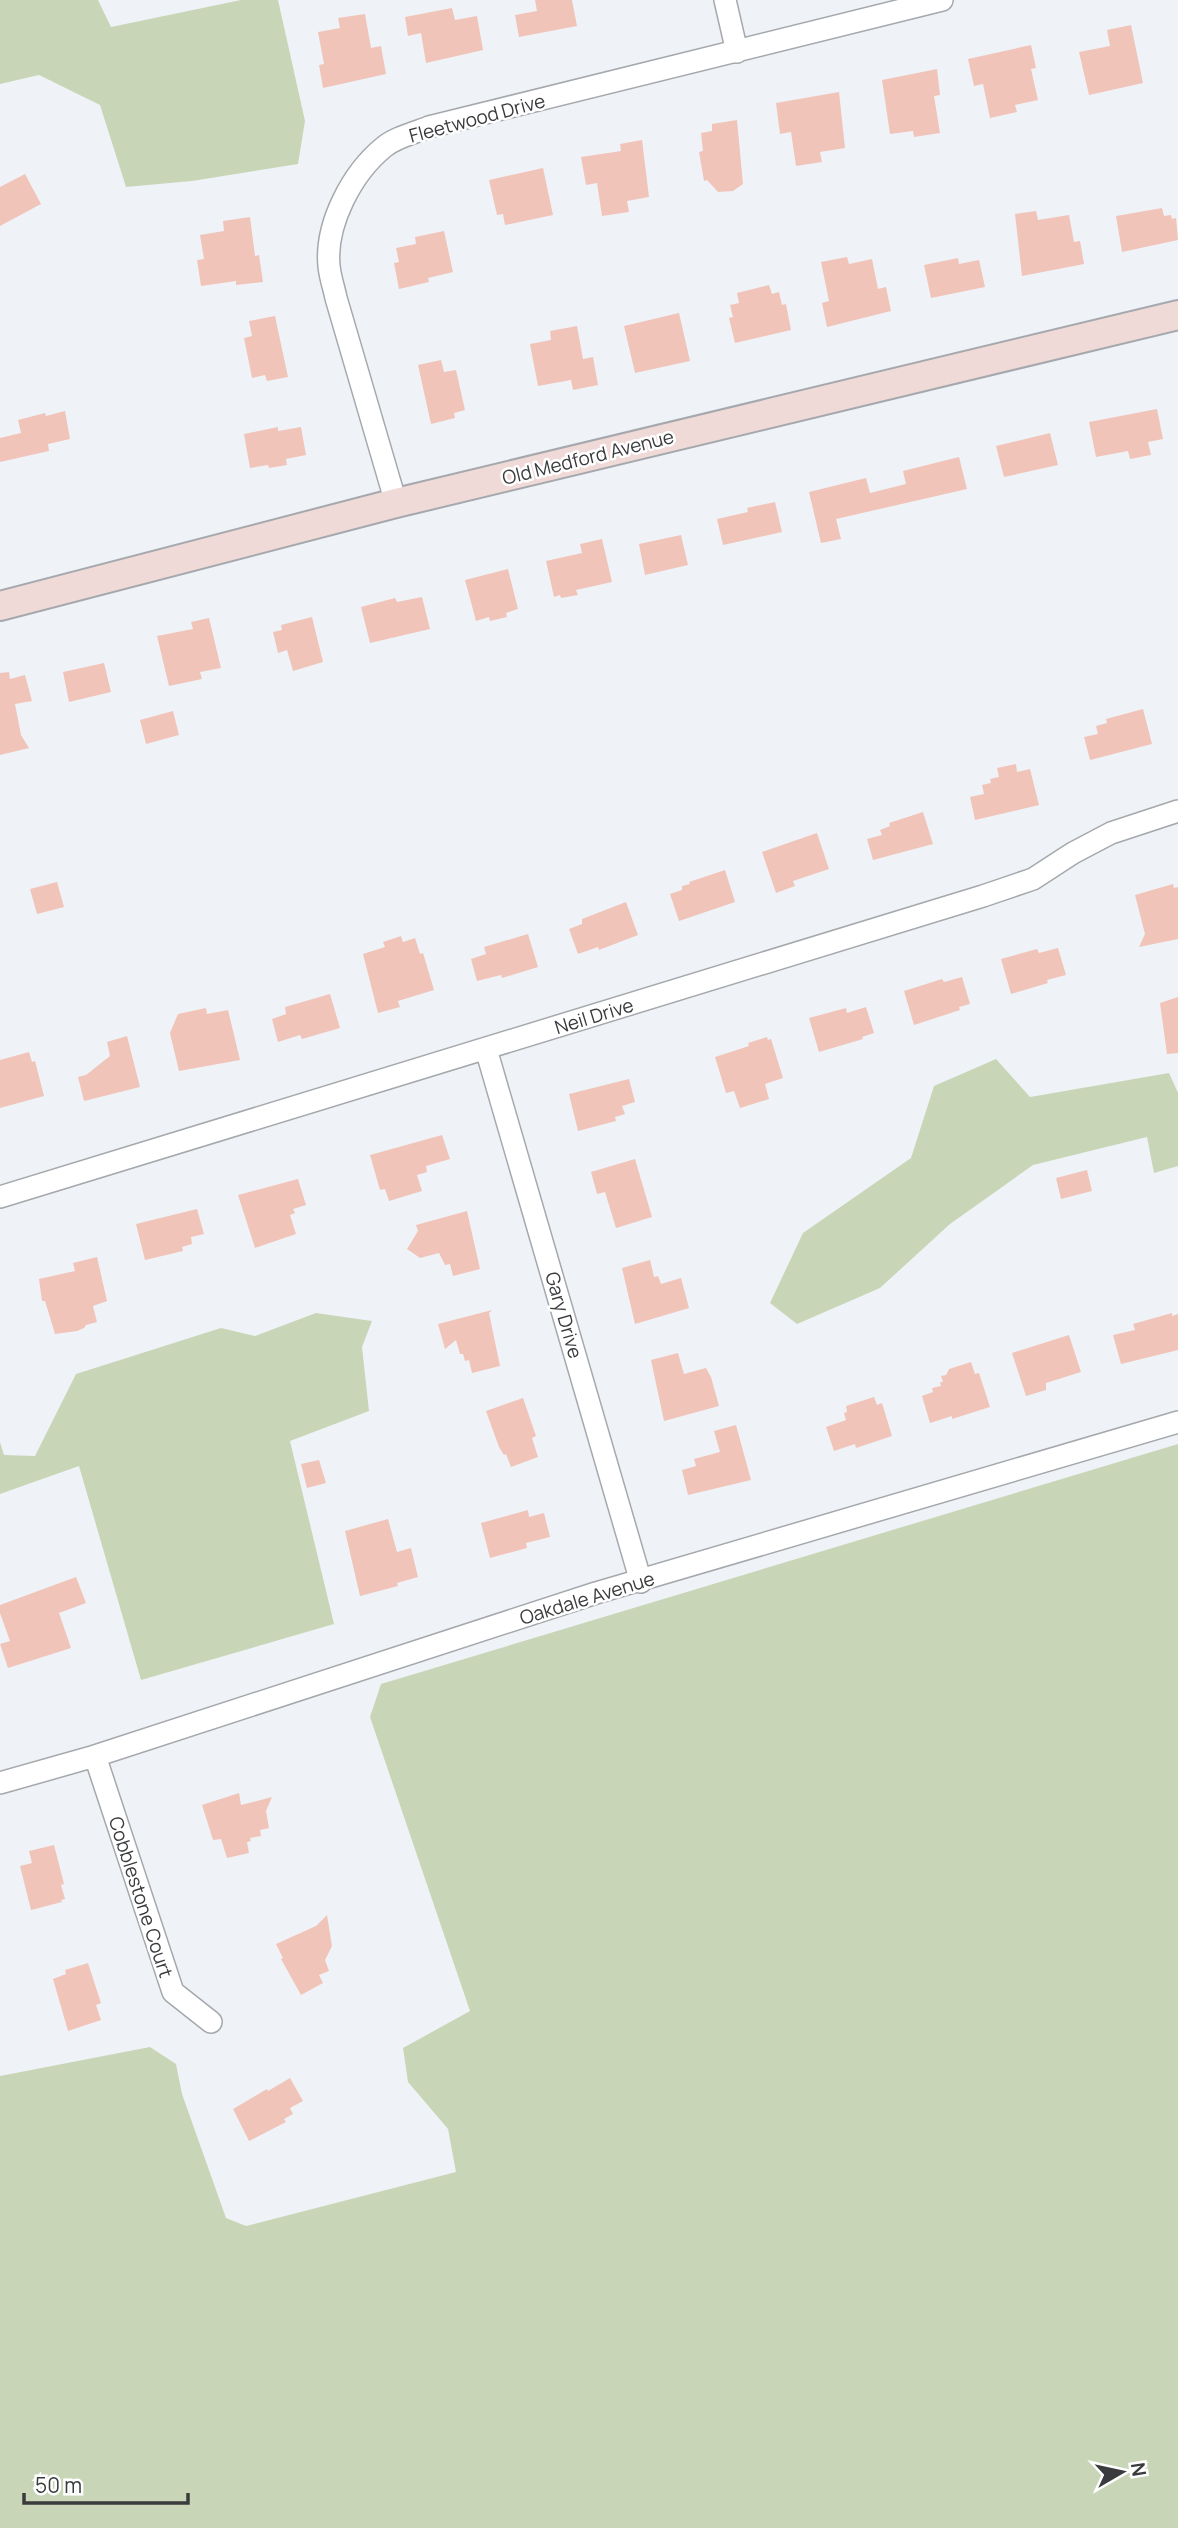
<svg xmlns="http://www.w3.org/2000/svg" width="1178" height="2528" viewBox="0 0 1178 2528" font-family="Manrope,sans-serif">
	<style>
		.green { fill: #c8d6b7 }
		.building { fill: #f1c4ba }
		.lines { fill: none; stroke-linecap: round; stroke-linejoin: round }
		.street-casing { stroke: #a5a8ac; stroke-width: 24 }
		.secondary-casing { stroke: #a5a8ac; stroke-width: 32 }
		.street { stroke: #fff; stroke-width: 21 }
		.secondary { stroke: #f0dad8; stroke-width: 28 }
		.labels { text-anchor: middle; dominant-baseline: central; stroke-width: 5; stroke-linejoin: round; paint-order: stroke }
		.street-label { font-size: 19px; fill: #3a3b3d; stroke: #fff }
	</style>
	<rect width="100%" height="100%" fill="#eff3f7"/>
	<path class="green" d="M0,0h98l13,27 130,-27h37l27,121 -7,43 -106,17 -66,6 -26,-82 -61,-30 -39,9z
		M996,1059l34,38 139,-24 9,20v73l-24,7 -7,-36 -114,28 -83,59 -70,64 -83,36 -27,-21 33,-70 108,-75 23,-72z
		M316,1313l56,8 -10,26 7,64 -79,30 44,183 -193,56 -62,-214 -79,28v-52l4,13 31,1 41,-82 145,-46 34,8z
		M1178,1444v1084h-1178v-452l150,-29 26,17 6,30 44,124 20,8 210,-54 -8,-43 -40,-47 -5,-34 67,-37 -100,-294 11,-33z"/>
	<path class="building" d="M535,0h37l5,26 -58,11 -4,-22 22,-4z
		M452,8l3,12 22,-4 6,34 -57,13 -5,-30 -13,3 -3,-19z
		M365,14l6,34 10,-2 5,28 -63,14 -4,-23 5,-1 -6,-32 22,-4 -2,-10z
		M1131,25l12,58 -54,12 -10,-43 31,-6 -3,-16z
		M1031,45l5,23 -5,1 7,31 -23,5 2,7 -27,6 -7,-34 -9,2 -6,-27z
		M937,69l3,26 -6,1 6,37 -26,4 -1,-6 -23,3 -8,-54z
		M839,92l6,56 -25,4 2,10 -26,4 -5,-34 -11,2 -4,-31z
		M737,120l6,64 -10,7 -15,1 -11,-12 -3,1 -5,-29 4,-1 -2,-18 11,-2v-7z
		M642,140l7,57 -22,4 2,11 -27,4 -5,-33 -11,2 -5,-28 40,-6 -1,-7z
		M543,168l10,47 -48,10 -2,-11 -6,1 -8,-35z
		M25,174l16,30 -41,22v-39z
		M1162,208l2,8 7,-1 1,4 4,-1 2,22 -56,12 -6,-36z
		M1036,211l2,9 31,-5 5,27 6,-1 4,23 -62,12 -7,-62z
		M250,217l5,39 4,-1 4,27 -27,3v-4l-35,5 -4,-26 7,-1 -4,-24 24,-4 -1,-10z
		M444,231l9,41 -25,6 1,4 -30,7 -5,-26 5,-1 -3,-14 20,-4 -1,-7z
		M847,257l2,7 23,-5 6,30 8,-2 5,24 -64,16 -5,-24 7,-2 -8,-39z
		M958,258l1,6 20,-4 6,27 -54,11 -7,-33z
		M769,285l3,9 7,-2 3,13 4,-1 5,26 -56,13 -6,-25 4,-1 -3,-12 9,-2 -2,-10z
		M679,313l11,48 -55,12 -11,-47z
		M275,316l13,61 -21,4 -2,-6 -13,3 -8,-40 8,-2 -3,-15z
		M577,326l6,33 10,-2 5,28 -25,5 -2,-10 -33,6 -8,-42 21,-4 -1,-9z
		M441,360l3,12 12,-2 9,40 -11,3 1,5 -24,6 -13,-59z
		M1157,409l6,30 -15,3 3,13 -21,4 -2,-8 -32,6 -7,-35z
		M65,411l5,28 -22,5 1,7 -49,11v-24l21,-5 -3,-13 27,-7 1,3z
		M278,427v4l23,-4 5,28 -20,4 1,6 -18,3 -1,-3 -18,3 -6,-34z
		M1050,433l8,32 -54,12 -8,-31z
		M959,457l8,32 -131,30 5,20 -20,4 -12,-51 57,-14 4,15 36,-9 -3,-13z
		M775,502l7,30 -59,13 -6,-26 31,-7 -1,-4z
		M681,535l7,30 -43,10 -6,-31z
		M602,539l10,43 -36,8 2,5 -17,3 -1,-3 -6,2 -8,-36 36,-8 -2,-9z
		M508,569l10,40 -12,4 1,4 -17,4 -1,-4 -13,4 -11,-41z
		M422,597l8,32 -60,14 -9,-36 34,-9 2,4z
		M312,617l11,45 -30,9 -6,-21 -9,3 -5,-21 9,-2 -1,-5z
		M209,618l12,50 -21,4 2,7 -33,7 -12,-50 36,-7 -2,-7z
		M104,663l7,29 -42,10 -6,-30z
		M9,672l1,7 15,-4 7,26 -17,3 6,31 8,13 -29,7v-82z
		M1143,709l9,35 -62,16 -6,-23 14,-3 -2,-8 11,-3 -1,-4z
		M173,711l6,24 -33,9 -6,-24z
		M1016,764l1,8 13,-3 9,36 -64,15 -5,-23 14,-3 -2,-9 9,-2 -1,-4 9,-2 -2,-9z
		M923,812l10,32 -60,16 -6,-21 15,-4 -2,-5 10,-4 -1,-3z
		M817,833l12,36 -36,12 2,5 -19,7 -14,-41z
		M725,870l10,32 -56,19 -9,-27 12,-4v-4l8,-2 -1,-2z
		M57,882l7,25 -27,7 -7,-25z
		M1173,884l1,4 4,-1v52l-39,8 6,-13 -10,-39z
		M626,902l12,33 -39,15 -1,-3 -20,7 -9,-25 13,-5v-5z
		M528,934l10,33 -36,11 -1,-3 -24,6 -6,-22 15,-5 -2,-7z
		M401,936l2,6 12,-4 5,16 3,-1 11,37 -36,11 2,6 -22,6 -15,-59 22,-7 -2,-5z
		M1058,948l8,27 -19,5 1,3 -37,11 -10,-35 36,-10 2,4z
		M962,977l8,27 -11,3 1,3 -46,15 -10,-34 38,-12 2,3z
		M330,994l10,34 -38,11 -2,-4 -22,7 -6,-23 14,-5 -1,-7z
		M1178,997v56l-11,1 -7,-51z
		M866,1007l8,26 -12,4 1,2 -44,13 -10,-34 37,-10 1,5z
		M206,1008l1,6 21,-4 12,50 -61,11 -9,-38 8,-19z
		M127,1036l13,51 -56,14 -6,-24 8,-2 24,-19 -3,-14z
		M767,1037l1,3 3,-1 12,39 -18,6 4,15 -29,9 -6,-17 -8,2 -11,-36 34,-11 -1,-3z
		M29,1052l3,10 3,-1 9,35 -44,12v-48z
		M629,1079l6,23 -13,4 3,8 -10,3 1,4 -38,10 -9,-37z
		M442,1135l8,24 -24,7 1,6 -10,3 5,16 -33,10 -4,-12 -5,1 -10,-35z
		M635,1159l17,58 -36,11 -11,-36 -8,2 -6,-22z
		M1087,1170l5,21 -31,8 -5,-21z
		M298,1179l8,26 -13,4 2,4 -5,2 6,19 -41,14 -17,-53z
		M197,1209l7,25 -13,3 1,7 -10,3 1,4 -38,9 -9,-36z
		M467,1211l13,58 -27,7 -3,-12 -5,1 -6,-12 -19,5 -13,-9 11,-18 -2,-6z
		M97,1257l10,44 -14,5 4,16 -11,3 -2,3 -7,3 -22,3 -10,-33h-3l-3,-22 36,-8 -2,-8z
		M650,1260l4,17 4,-1 3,8 20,-6 8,30 -54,16 -13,-56z
		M492,1310l-3,3 11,53 -28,7 -3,-13 -4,1 -2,-7h-3l-4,-14 -11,9 -7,-25z
		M1172,1313v3l6,-2v36l-57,14 -8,-29 22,-5 -2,-6z
		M1069,1335l12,37 -35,11v7l-20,6 -14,-43z
		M678,1353l6,21 22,-6 5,9 8,29 -55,15 -13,-61z
		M971,1362l4,12 4,-1 11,34 -38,12v-3l-22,7 -8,-27 11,-4 -1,-4 9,-2 -1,-4h3l-2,-6 5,-1 3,-6z
		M874,1397l3,8 5,-2 10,33 -36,12 -1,-4 -21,7 -8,-24 20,-7 -2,-7 3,-1 -1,-6z
		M523,1398l13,38 -4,2 6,19 -27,10 -5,-13 -2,1 -5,-8 -13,-36z
		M736,1425l15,55 -63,15 -6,-25 14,-4 -2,-7 26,-7 -6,-21z
		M319,1460l7,23 -19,5 -6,-24z
		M528,1510l1,7 15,-4 6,24 -24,6 1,5 -37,10 -9,-35z
		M388,1519l9,33 14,-4 7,29 -21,6 1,3 -38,10 -15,-65z
		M76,1577l10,26 -27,10 12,35 -63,20 -8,-24 10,-3 -10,-28v-8z
		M239,1793l2,12 31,-8 -6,14 3,17 -9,2 1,6 -11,2 1,3 -4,1 2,11 -22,5 -6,-19 -8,1 -11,-35z
		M54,1845l10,39 -3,1 4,14 -4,1 1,2 -31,8 -11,-44 12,-3 -3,-12z
		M327,1915l5,31 -7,14 4,11 -10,4 4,8 -22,12 -20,-36 2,-1 -7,-14 40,-18z
		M88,1963l13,40 -5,2 5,15 -33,11 -15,-52 13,-5 -1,-4z
		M290,2078l13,23 -13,7 3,6 -9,5 2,3 -37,19 -16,-32 34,-20 1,2z"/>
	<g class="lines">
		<defs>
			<path id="street" d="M725,0l12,52
				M396,503l-60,-205c-2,-10 -6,-21 -7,-32 -4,-42 23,-93 55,-119 12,-10 31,-14 45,-20l513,-127
				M486,1049l155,533
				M0,1197l983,-301 50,-17 40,-26 38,-20 67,-22
				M95,1756l78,236 38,30
				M0,1783l95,-27 501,-163 582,-171"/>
			<path id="secondary" d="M0,606l396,-103 782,-188"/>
		</defs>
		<use href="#street" class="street-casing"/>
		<use href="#secondary" class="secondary-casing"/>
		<use href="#street" class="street"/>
		<use href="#secondary" class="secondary"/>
	</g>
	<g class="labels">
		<g class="street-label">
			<text transform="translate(477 118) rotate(-15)">Fleetwood Drive</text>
			<text transform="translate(588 457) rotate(-14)">Old Medford Avenue</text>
			<text transform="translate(594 1016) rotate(-17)">Neil Drive</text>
			<text transform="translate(564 1315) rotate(74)">Gary Drive</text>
			<text transform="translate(587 1598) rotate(-17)">Oakdale Avenue</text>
			<text transform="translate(141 1897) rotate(72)">Cobblestone Court</text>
		</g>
	</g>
	<g transform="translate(1122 2472) rotate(81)" stroke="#ffffff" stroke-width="5" paint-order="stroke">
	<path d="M0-5L12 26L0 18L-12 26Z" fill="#3a3b3d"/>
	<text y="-10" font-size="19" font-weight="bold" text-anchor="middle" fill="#3a3b3d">N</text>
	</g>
	<path d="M24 2493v10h164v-10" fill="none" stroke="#3a3b3d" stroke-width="3.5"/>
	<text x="35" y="2493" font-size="21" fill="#3a3b3d" stroke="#ffffff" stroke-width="5" paint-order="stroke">50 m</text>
</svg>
